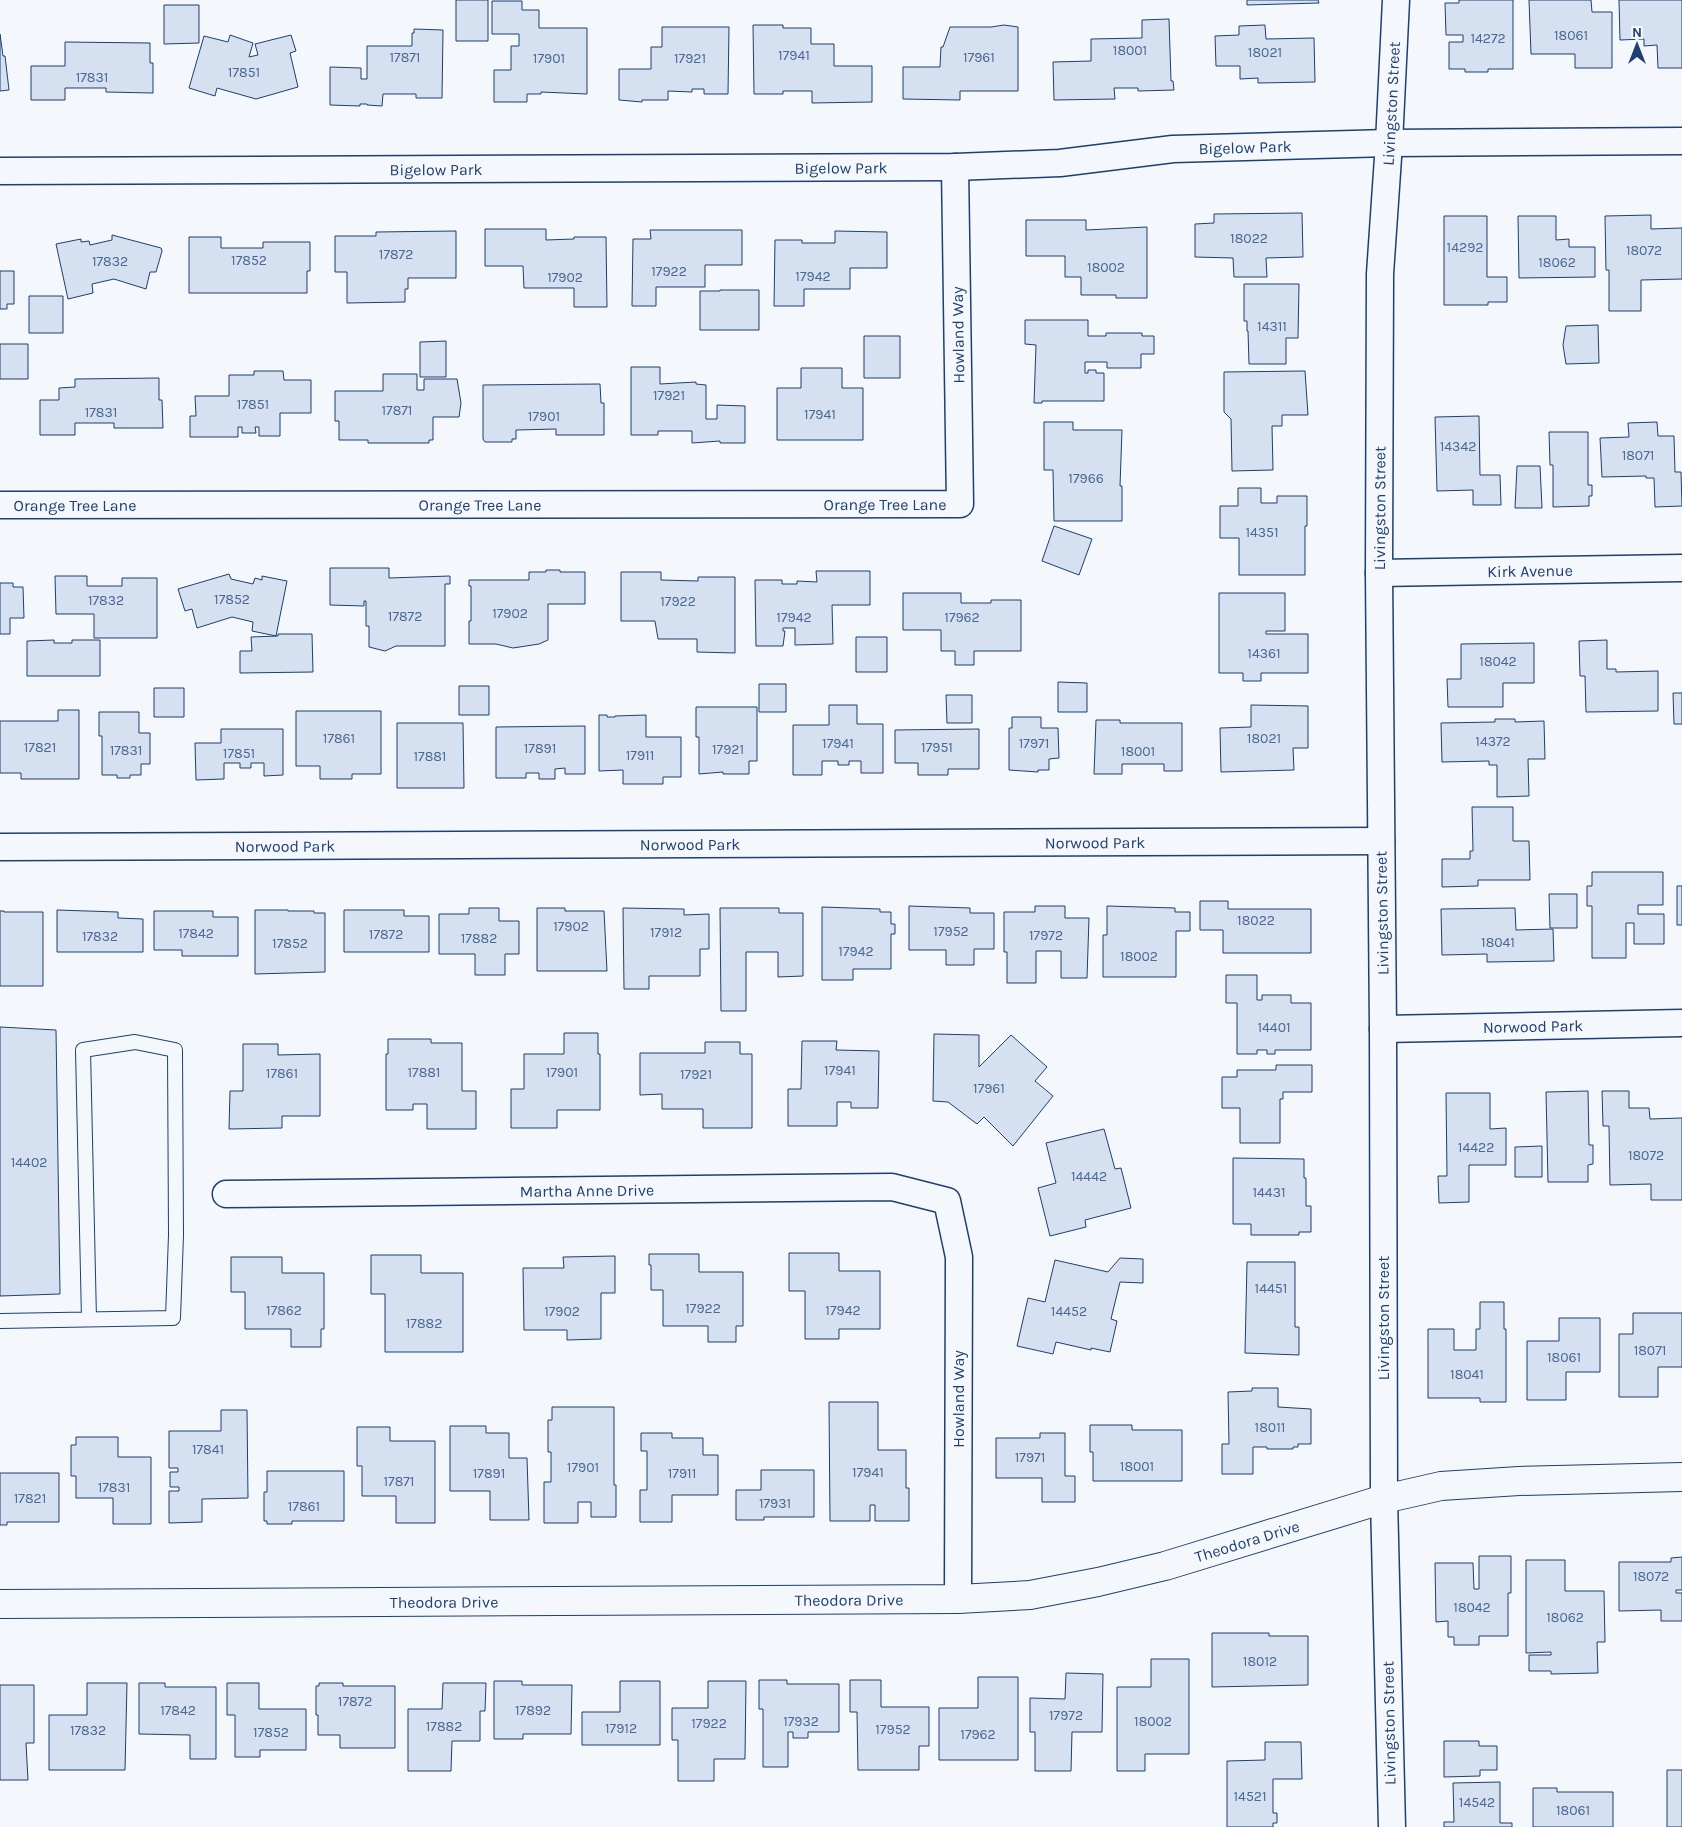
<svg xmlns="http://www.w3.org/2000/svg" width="1682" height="1827" viewBox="0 0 1682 1827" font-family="Karla,sans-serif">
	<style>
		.building { fill: #d5e0f0; stroke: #1d3f73 }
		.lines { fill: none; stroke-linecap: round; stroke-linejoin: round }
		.service-casing { stroke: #1d3f73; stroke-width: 16 }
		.minor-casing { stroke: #1d3f73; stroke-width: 29 }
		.tertiary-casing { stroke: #1d3f73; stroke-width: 30 }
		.service { stroke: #f4f7fb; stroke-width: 14 }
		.minor { stroke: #f4f7fb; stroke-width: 26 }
		.tertiary { stroke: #f4f7fb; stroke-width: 28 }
		.labels { text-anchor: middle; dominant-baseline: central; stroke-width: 4; stroke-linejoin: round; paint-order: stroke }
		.number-label { font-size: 14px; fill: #4b6792 }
		.street-label { font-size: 16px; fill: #1d3f73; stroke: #f4f7fb }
	</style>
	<rect width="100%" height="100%" fill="#f4f7fb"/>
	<path class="building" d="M456,0h32v41h-32z
		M1247,0h71l1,3 -72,2z
		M1459,0h54v69h-25v3h-23v-3h-16v-27h14v-7h-17l-1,-32h14z
		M1529,0h62l1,12h20v56h-37v-14h-44z
		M1619,0h63v68h-24l-1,-23 -13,1v-7l-24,1z
		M492,1h30v9h17v18h48v66l-46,-2v2h-14v8h-33v-32h17v-24h8v-12h-27z
		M164,5h35v38l-35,1z
		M1169,19l2,62h2l1,9 -36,1v-3h-24l1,11 -61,1 -1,-38 38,-1v-22l51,-1v-18z
		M753,25h30v3h28v16h23v22h38v36l-60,1v-12h-29v3h-29z
		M1004,25l14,2v64h-58v9l-57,-1v-32h37l1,-20h2l7,-20h41z
		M1265,25l1,14 48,-1 1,44 -57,1v-5l-18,1v-13h-24l-1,-30 24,-1v-9z
		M662,27h67l-1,67h-24v-5h-12v3l-24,-1v9h-26v2l-23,-2v-31h32v-22h11z
		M414,29l29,1 -1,68h-26v-4h-33l-1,12 -15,-1v-1h-7v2l-30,-1v-38l31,1v11h6v-33h45v-13h2z
		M0,34l3,22h2l4,34 -9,1z
		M230,35l23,8 -4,14 9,-2 -3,-11 36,-9 5,16 -6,2 8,34 -42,12 -39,-11 -2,8 -26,-8 15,-52 24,6z
		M65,42l85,1v20h3v30l-47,-1v-4h-41v12h-34v-34h34z
		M1302,213l1,44 -37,1 1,19h-33l-1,-19 -38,-1v-33l19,-1v-9z
		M1651,215v14l31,-1v51l-41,1v31h-32v-41h-3l-1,-54z
		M1444,216h43v61h20v25h-19v3h-44z
		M1518,216h38v24l13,-1v8h26v30l-76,1z
		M1026,220h60v10l61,-3v71h-31v-3h-35v-18h-16v-21h-39z
		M485,229h61v11l28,-1v-2h32l1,70h-33v-19h-50l-1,-22h-38z
		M650,230h92v35h-37v22h-49v19h-24l1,-67h18z
		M456,231v47h-48v11h-3v13l-58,1v-31h-12v-36h41v-4z
		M835,231l52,1v36h-37v21h-46v17h-30l1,-66h27v3h33z
		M112,235l49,13 1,3 -6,21h-6l-4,17 -32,-10 -22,5 1,9 -25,6 -12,-55 25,-5v3l8,-1 1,4 22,-5z
		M189,237h32v11h42v-6h47v29h-3v22h-118z
		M0,271h14v33h-7v5h-7z
		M1244,284h55l-1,54h-12v26h-37l-1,-33h-1v-10h-3z
		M720,290h39v40h-59v-39h20z
		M29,296h34v37h-34z
		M1025,320h63v16h18v-3h36v3h12v18h-13v14h-34v-6h-22v11h3v-3h8v3h8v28h-62v2h-8l2,-58 -11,-1z
		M1598,325l1,38 -33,1 -3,-19 3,-19z
		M864,336h36v42h-36z
		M446,341v36h-26v-35z
		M0,344h28v35h-28z
		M631,367h29v17l36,-2v2l10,1v34h11v-14l28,1v37h-25v-2l-28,2v-12h-34v4h-27z
		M801,368h41v20h21v52h-86v-52h24z
		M254,371h29l1,9h27v33h-31v23h-21v-9h-4l1,6h-14v-6h-4v10h-48v-21h6l-1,-20h34v-21h25z
		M1305,371l3,44h-26v11h-10l1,44 -41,1 -1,-52 -7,-7v-40z
		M383,374h34v16h7v-11h33l4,24 -2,14h-26v23h-4v3h-61v-3h-29v-19h-4v-30h48z
		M159,378v22h3l1,28h-49v-5h-39v12h-35v-35h19v-12l16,-1v-8z
		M600,384l1,19h3v32h-48v-6l-40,1v9h-4v3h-27l-2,-3v-54z
		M1479,416l1,59h20l1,30h-28v-15l-36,1 -2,-74z
		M1044,422h29v8h49l-2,56h2v35h-68l-1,-51h-9z
		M1657,422l1,14h16l1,36h6l1,34 -27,1 -1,-29h-8v-2l-44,1 -2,-39 29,-1 -1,-14z
		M1549,432h39v53h4v11h-3v10l-36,1v-42h-3z
		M1517,466h23l2,42h-27z
		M1238,488h23v15h16v-7h30v30h-2v49h-66v-37h-19v-32h18z
		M1054,526l38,13 -13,36 -37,-14z
		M330,568h59v10l61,-2v8h-5v62h-49l-11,5 -16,-4v-21h-3v-25h-2v5l-34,-1z
		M546,570h14v2h25v32h-37v36l-9,4 -26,4 -17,-4h-27v-23h2v-35h-2v-6h60v-8h17z
		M816,571h54v34h-38l1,39 -38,1v-17h-12v3h2l-2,15h-27l-1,-66h27v4h15v-3l20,1z
		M621,572h40v8l37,1v-4h37v76l-38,-1v-13h-39l-3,-18h-34z
		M229,574l2,5 22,5 2,-6 7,2v-4l25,5 -11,55 -24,-5 1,-9 -21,-5 -35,11 -5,-19 -7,2 -7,-22z
		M55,576h32v10h35v-8h35v60h-63v-24h-38z
		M0,583h13v4h10l1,31h-14v16h-10z
		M903,593h58v10h30v-3h30v51h-47v14h-19v-14h-14v-21h-38z
		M1219,593h66v38h-19v3h42v39h-47v8h-18v-8h-24z
		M278,634h34l1,38 -73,1v-22h12l-1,-14 27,-1z
		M856,637h31v35h-31z
		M54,640v3h18v-3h28v36h-73v-35z
		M1607,640v29h9v3l42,-1v40l-72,1 -1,-36h-5l-1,-35z
		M1534,643v40h-31v24h-55l-1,-28h14v-35z
		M1058,682l29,1v29h-29z
		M759,684h27v28h-27z
		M459,686h30v29h-30z
		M154,688h30v29h-30z
		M1673,693h9v31h-8z
		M946,695h26v28h-25z
		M829,705h28v19h26v49h-22v-12h-12v4h-11v-4h-16v14h-29v-50h36z
		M1251,705l57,1v42h-15l1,22 -73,2 -1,-44 31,-1z
		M696,707h61v54h-8v13h-26v-2l-24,2v-37h-3z
		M58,710h21v69h-58v-6h-21v-52h58z
		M296,711h85v63h-29v5h-32v-13h-24z
		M99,712h40v21h11v31h-9v11h-11v3h-13v-3h-15v-39h-3z
		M599,715h8v2h8v-1l31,-1v22h35v40h-18v7h-40v-14l-24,1z
		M1012,717h29v11h17l1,30 -10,1v11h-11v2l-29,-2v-42h3z
		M1495,719h20v3l29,-1 1,38h-17l1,37 -32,1v-32h-8v-4l-47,1 -1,-39 54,-1z
		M1096,720h24v3h62v48h-18v-7h-42v10h-28z
		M397,723h66l1,65h-67z
		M585,726v48h-20v-6l-10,1v10h-16v-6h-13v5h-30v-51z
		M221,729h62v46l-19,1v-13h-13v5h-11v-5h-16v16l-28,1 -1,-37h26z
		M979,729v40h-31v6h-30v-12h-23v-33z
		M1472,807h41v34h16l1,39h-52v6l-36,1v-28h28v-8h3z
		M1592,872h71v33h-25v9h26v30h-30v-21h-8v35h-34v-52h-5v-20h5z
		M1677,886h5v39h-5z
		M1549,894h28v34h-27z
		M1200,901h28v8h83v44h-88v-23h-23z
		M909,906l61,2v5h24v36h-20v16h-28v-15h-37z
		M1035,906h30v12h24l-2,60h-26v-27h-25v32h-29v-31h-3v-40h31z
		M1107,906l68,2v4h15v19h-14v46h-73v-42h4z
		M822,907l58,2v3h11v12h4v10h-4v35h-38v11h-31z
		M469,908h30v13h20v33h-14v21h-30v-21h-36v-40h30z
		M537,908h28v3h39l3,60h-70z
		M623,908l61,1v6l25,-1v35h-9v27h-51v13h-25z
		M720,908h59v5h24v63l-25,1v-25h-32v59h-25z
		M1515,908l1,22 37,-1 1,32 -67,1v-8l-45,1 -1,-46z
		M57,910l61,2v6l25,1v33h-86z
		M255,910h33v1h26v2h11v59l-70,2z
		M344,910h60v6h25v36h-85z
		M0,911h4v1h39v74h-43z
		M154,911h59v6h25v39h-56v-6h-28z
		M1226,975h31v25h5v-5h29v8h20v47h-36v4h-8v-4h-10v4h-20v-51h-11z
		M0,1027l56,3 4,264 -60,2z
		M564,1033h34v21h2v56h-43v18h-46v-39h13v-35h40z
		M934,1034l45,1v32l32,-32 36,32 -12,14 18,15 -40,50 -29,-29 -7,7 -29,-22 -15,-1z
		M388,1039h43v4h31v48h14v38h-49v-25h-14v6h-27v-56h2z
		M802,1041h35l-1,9 43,1 -1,57h-27v-6h-14v24h-49v-37h13z
		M705,1042h35v12h12v74h-49v-19h-41v-15l-22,1v-42h65z
		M243,1044h35v11l42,-1v62h-38v12l-53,1 1,-38h13z
		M1276,1065h36v27h-29v7h-3v44h-40v-35h-18v-31h15v-7h39z
		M1588,1091l1,54h4v19l-5,1v17h-40l-2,-90z
		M1602,1091h27v17h20l1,11 32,-1v82h-31v-16l-41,1 -1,-59h-6z
		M1446,1093h44v36l16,-1v37h-37v37l-30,1 -1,-27h9z
		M1104,1129l11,40 6,-1 10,40 -46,12 1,7 -36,9 -12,-48 18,-5 -10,-40z
		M1542,1146v31h-27v-30z
		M1233,1158l71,1v19h2v28h5v26h-12v3h-48v-11h-18z
		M789,1253h50v18h41v58h-41v10h-34v-48h-16z
		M649,1254h50v18h44v54h-7v16h-28v-16h-45v-36h-12v-25h-2z
		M371,1255h50v18h42v79h-78v-58h-14z
		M615,1256v37h-14v46l-34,1v-10h-43l-1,-62h41l-1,-11z
		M231,1257h51v16h42v56h-3v18h-30v-18h-46v-37h-14z
		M1120,1258l23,1v24l-23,-1 -9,37 6,2 -7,31 -19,-4v2l-35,-8 -3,12 -36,-8 11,-48 17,4 10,-42 53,12z
		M1247,1262h48v65h4v28l-54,-2z
		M1480,1302h24v27h2v73h-26v-4h-52v-69h26v21h22v-21h4z
		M1633,1313h49v54h-24v30h-39v-63h14z
		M1559,1318h41v54h-34v28h-39v-59h32z
		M1252,1388h26v19l33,2v35h-13v3h-5v2h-26v-2h-14v27h-31v-30h7l-1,-52 24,-1z
		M829,1402h49v48h28v38h3v33h-34v-16h-5v16h-40z
		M552,1407h62v78h2v32h-25v-15h-13v21h-34v-41h7v-30h-3v-32h4z
		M221,1410h26l1,88 -46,1v23l-33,1v-32h10v-4h-9v-15h8v-4h-9v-37h52z
		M1090,1425h42v5h50v51h-89v-29h-3z
		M450,1426h36v7h23v25h18l2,62h-39v-29h-40z
		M357,1427h33v14h45v82h-39v-27h-34v-30h-5z
		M641,1433h31v5h31v17h15v40h-46v27h-32v-32h7v-39h-6z
		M1040,1433h25v43h10v26h-33v-24h-46v-40h44z
		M76,1437h42v20h33v67h-38v-26h-37v-22h-5v-31h5z
		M761,1470h53v47h-50v3h-28v-30h25z
		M267,1471h77v50h-52v3h-25v-3h-3v-29h3z
		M0,1473h59v49h-52v3h-7z
		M1479,1556h32v37h-3v43h-29v9h-25v-8h-6v-16l-12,1 -1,-59h38l1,26h5z
		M1682,1557v33h-6v3h6v28h-21v-11l-42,1v-49h52v-4z
		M1526,1560h39v31h39l1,51h-8l1,31 -47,1v-3h-22v-16h22v-3l-25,1z
		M1212,1633h57v3h39v49l-96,2z
		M1151,1659h38v95h-44v17h-28v-84h34z
		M1066,1673l37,1 -1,58h-30l-1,39h-36v-39h-5v-34l35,1z
		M978,1677h40v83h-79v-52h39z
		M759,1680h28v4h52v48h-31v6h-15v-6h-5v35h-25v-58h-4z
		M850,1680h31v27h48v39h-10v24h-61l-1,-58h-7z
		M494,1681h28v4h50l-1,49h-48v5h-29z
		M620,1681h40v64h-78v-33h38z
		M708,1681h38l-1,78h-31v22h-36v-41h-6v-32h36z
		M87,1683h40l-2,87h-76v-55h38z
		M139,1683h26v4h51v72h-26v-24l-51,-1z
		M227,1683h32v26h47v41h-46v7h-25v-42h-8z
		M319,1683h24v3h52v62h-55v-13h-22v-20h-2v-29h3z
		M443,1683h43l-1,28h-5v30h-28l-1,30h-43v-62h34z
		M0,1685h34v58h-8l2,37h-28z
		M1444,1741h35v5h18v24h-17v6l-36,1z
		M1265,1742h36l1,37h-29v34h4v10h-4v4h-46v-66l38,-1z
		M1667,1770h15v57h-15z
		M1500,1782v41h12v4h-68v-5h10l-1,-39z
		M1533,1788h24v4h56v35h-80z"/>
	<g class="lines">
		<defs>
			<path id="service" d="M0,1321l173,-3 3,-83 -1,-185 -40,-8 -52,8 6,269"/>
			<g id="minor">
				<path id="s1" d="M0,171l955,-4 105,-4 113,-14 216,-6 293,-2"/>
				<path id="s2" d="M0,505l960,-1 -5,-337"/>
				<path id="s3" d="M1379,573l303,-5"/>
				<path id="s4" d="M0,847l1381,-6"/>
				<path id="s5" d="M1383,1029l299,-6"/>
				<path id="s6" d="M226,1194l666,-7 55,14 12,56 -1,342"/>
				<path id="s7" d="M1392,1827l-8,-328 -1,-470 -4,-456 1,-299 9,-131 7,-143"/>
			</g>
			<g id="tertiary">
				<path id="s8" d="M0,1604l958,-5 72,-4 68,-13 67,-16 219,-67 57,-13 78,-5 163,-4"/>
			</g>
		</defs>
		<use href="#service" class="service-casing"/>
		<use href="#minor" class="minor-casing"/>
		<use href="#tertiary" class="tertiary-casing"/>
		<use href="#service" class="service"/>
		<use href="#minor" class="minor"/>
		<use href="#tertiary" class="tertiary"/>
	</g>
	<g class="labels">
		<g class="number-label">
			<text x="1571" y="35">18061</text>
			<text x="1488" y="38">14272</text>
			<text x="1130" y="50">18001</text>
			<text x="1265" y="52">18021</text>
			<text x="794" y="55">17941</text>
			<text x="405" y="57">17871</text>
			<text x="979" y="57">17961</text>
			<text x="549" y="58">17901</text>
			<text x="690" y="58">17921</text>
			<text x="244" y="72">17851</text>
			<text x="92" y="77">17831</text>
			<text x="1249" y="238">18022</text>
			<text x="1465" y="247">14292</text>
			<text x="1644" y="250">18072</text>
			<text x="396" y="254">17872</text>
			<text x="249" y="260">17852</text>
			<text x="110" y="261">17832</text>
			<text x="1557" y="262">18062</text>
			<text x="1106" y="267">18002</text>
			<text x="669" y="271">17922</text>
			<text x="813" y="276">17942</text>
			<text x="565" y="277">17902</text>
			<text x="1272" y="326">14311</text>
			<text x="669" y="395">17921</text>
			<text x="253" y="404">17851</text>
			<text x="397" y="410">17871</text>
			<text x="101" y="412">17831</text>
			<text x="820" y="414">17941</text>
			<text x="544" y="416">17901</text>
			<text x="1458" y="446">14342</text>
			<text x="1638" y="455">18071</text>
			<text x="1086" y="478">17966</text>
			<text x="1262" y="532">14351</text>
			<text x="232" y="599">17852</text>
			<text x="106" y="600">17832</text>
			<text x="678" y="601">17922</text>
			<text x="510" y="613">17902</text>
			<text x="405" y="616">17872</text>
			<text x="794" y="617">17942</text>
			<text x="962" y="617">17962</text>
			<text x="1264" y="653">14361</text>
			<text x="1498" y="661">18042</text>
			<text x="339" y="738">17861</text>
			<text x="1264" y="738">18021</text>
			<text x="1493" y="741">14372</text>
			<text x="838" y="743">17941</text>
			<text x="1034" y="743">17971</text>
			<text x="40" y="747">17821</text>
			<text x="937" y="747">17951</text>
			<text x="540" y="748">17891</text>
			<text x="728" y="749">17921</text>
			<text x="126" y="750">17831</text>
			<text x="1138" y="751">18001</text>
			<text x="239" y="753">17851</text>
			<text x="640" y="755">17911</text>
			<text x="430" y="756">17881</text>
			<text x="1256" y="920">18022</text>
			<text x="571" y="926">17902</text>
			<text x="951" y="931">17952</text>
			<text x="666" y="932">17912</text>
			<text x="196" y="933">17842</text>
			<text x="386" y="934">17872</text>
			<text x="1046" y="935">17972</text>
			<text x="100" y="936">17832</text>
			<text x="479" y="938">17882</text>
			<text x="1498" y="942">18041</text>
			<text x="290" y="943">17852</text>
			<text x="856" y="951">17942</text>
			<text x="1139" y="956">18002</text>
			<text x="1274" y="1027">14401</text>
			<text x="840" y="1070">17941</text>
			<text x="424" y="1072">17881</text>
			<text x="562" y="1072">17901</text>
			<text x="282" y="1073">17861</text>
			<text x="696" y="1074">17921</text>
			<text x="989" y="1088">17961</text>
			<text x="1476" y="1147">14422</text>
			<text x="1646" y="1155">18072</text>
			<text x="29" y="1162">14402</text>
			<text x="1089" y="1176">14442</text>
			<text x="1269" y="1192">14431</text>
			<text x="1271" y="1288">14451</text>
			<text x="703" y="1308">17922</text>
			<text x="284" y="1310">17862</text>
			<text x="843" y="1310">17942</text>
			<text x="562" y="1311">17902</text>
			<text x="1069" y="1311">14452</text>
			<text x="424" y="1323">17882</text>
			<text x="1650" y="1350">18071</text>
			<text x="1564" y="1357">18061</text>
			<text x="1467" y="1374">18041</text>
			<text x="1270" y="1427">18011</text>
			<text x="208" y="1449">17841</text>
			<text x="1030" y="1457">17971</text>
			<text x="1137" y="1466">18001</text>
			<text x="583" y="1467">17901</text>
			<text x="868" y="1472">17941</text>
			<text x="489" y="1473">17891</text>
			<text x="682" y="1473">17911</text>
			<text x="399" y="1481">17871</text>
			<text x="114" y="1487">17831</text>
			<text x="30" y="1498">17821</text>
			<text x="775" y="1503">17931</text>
			<text x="304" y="1506">17861</text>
			<text x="1651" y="1576">18072</text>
			<text x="1472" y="1607">18042</text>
			<text x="1565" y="1617">18062</text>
			<text x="1260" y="1661">18012</text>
			<text x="355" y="1701">17872</text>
			<text x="178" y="1710">17842</text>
			<text x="533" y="1710">17892</text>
			<text x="1066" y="1715">17972</text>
			<text x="801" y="1721">17932</text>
			<text x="1153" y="1721">18002</text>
			<text x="709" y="1723">17922</text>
			<text x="444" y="1726">17882</text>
			<text x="621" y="1728">17912</text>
			<text x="893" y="1729">17952</text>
			<text x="88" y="1730">17832</text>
			<text x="271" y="1732">17852</text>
			<text x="978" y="1734">17962</text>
			<text x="1250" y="1796">14521</text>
			<text x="1477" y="1802">14542</text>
			<text x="1573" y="1810">18061</text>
		</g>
		<g class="street-label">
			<text stroke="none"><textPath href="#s7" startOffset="1724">Livingston Street</textPath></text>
			<text stroke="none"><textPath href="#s1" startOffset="1246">Bigelow Park</textPath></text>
			<text stroke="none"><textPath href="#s1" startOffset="841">Bigelow Park</textPath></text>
			<text stroke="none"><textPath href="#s1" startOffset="436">Bigelow Park</textPath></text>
			<text transform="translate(958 335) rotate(-91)">Howland Way</text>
			<text stroke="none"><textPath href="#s2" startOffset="480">Orange Tree Lane</textPath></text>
			<text stroke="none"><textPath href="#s2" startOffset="885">Orange Tree Lane</textPath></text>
			<text stroke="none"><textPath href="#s2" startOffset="75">Orange Tree Lane</textPath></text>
			<text stroke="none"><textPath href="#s7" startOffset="1319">Livingston Street</textPath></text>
			<text stroke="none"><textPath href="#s3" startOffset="151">Kirk Avenue</textPath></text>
			<text stroke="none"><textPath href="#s4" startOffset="1095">Norwood Park</textPath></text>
			<text stroke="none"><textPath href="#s4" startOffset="690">Norwood Park</textPath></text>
			<text stroke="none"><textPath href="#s4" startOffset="285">Norwood Park</textPath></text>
			<text transform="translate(1382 913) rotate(-91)">Livingston Street</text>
			<text stroke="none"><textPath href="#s5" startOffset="150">Norwood Park</textPath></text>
			<text stroke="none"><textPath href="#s6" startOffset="361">Martha Anne Drive</textPath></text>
			<text transform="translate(1383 1318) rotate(-90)">Livingston Street</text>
			<text transform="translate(958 1399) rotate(-90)">Howland Way</text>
			<text stroke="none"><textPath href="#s8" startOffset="1254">Theodora Drive</textPath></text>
			<text stroke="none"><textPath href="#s8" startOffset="849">Theodora Drive</textPath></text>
			<text stroke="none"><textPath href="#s8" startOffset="444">Theodora Drive</textPath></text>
			<text transform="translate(1389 1723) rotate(-91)">Livingston Street</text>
		</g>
	</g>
	<g transform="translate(1637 45)" stroke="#f4f7fb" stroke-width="4" paint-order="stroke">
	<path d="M0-4L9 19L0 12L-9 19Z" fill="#1d3f73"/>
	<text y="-8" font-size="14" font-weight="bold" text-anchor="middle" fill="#1d3f73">N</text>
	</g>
</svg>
